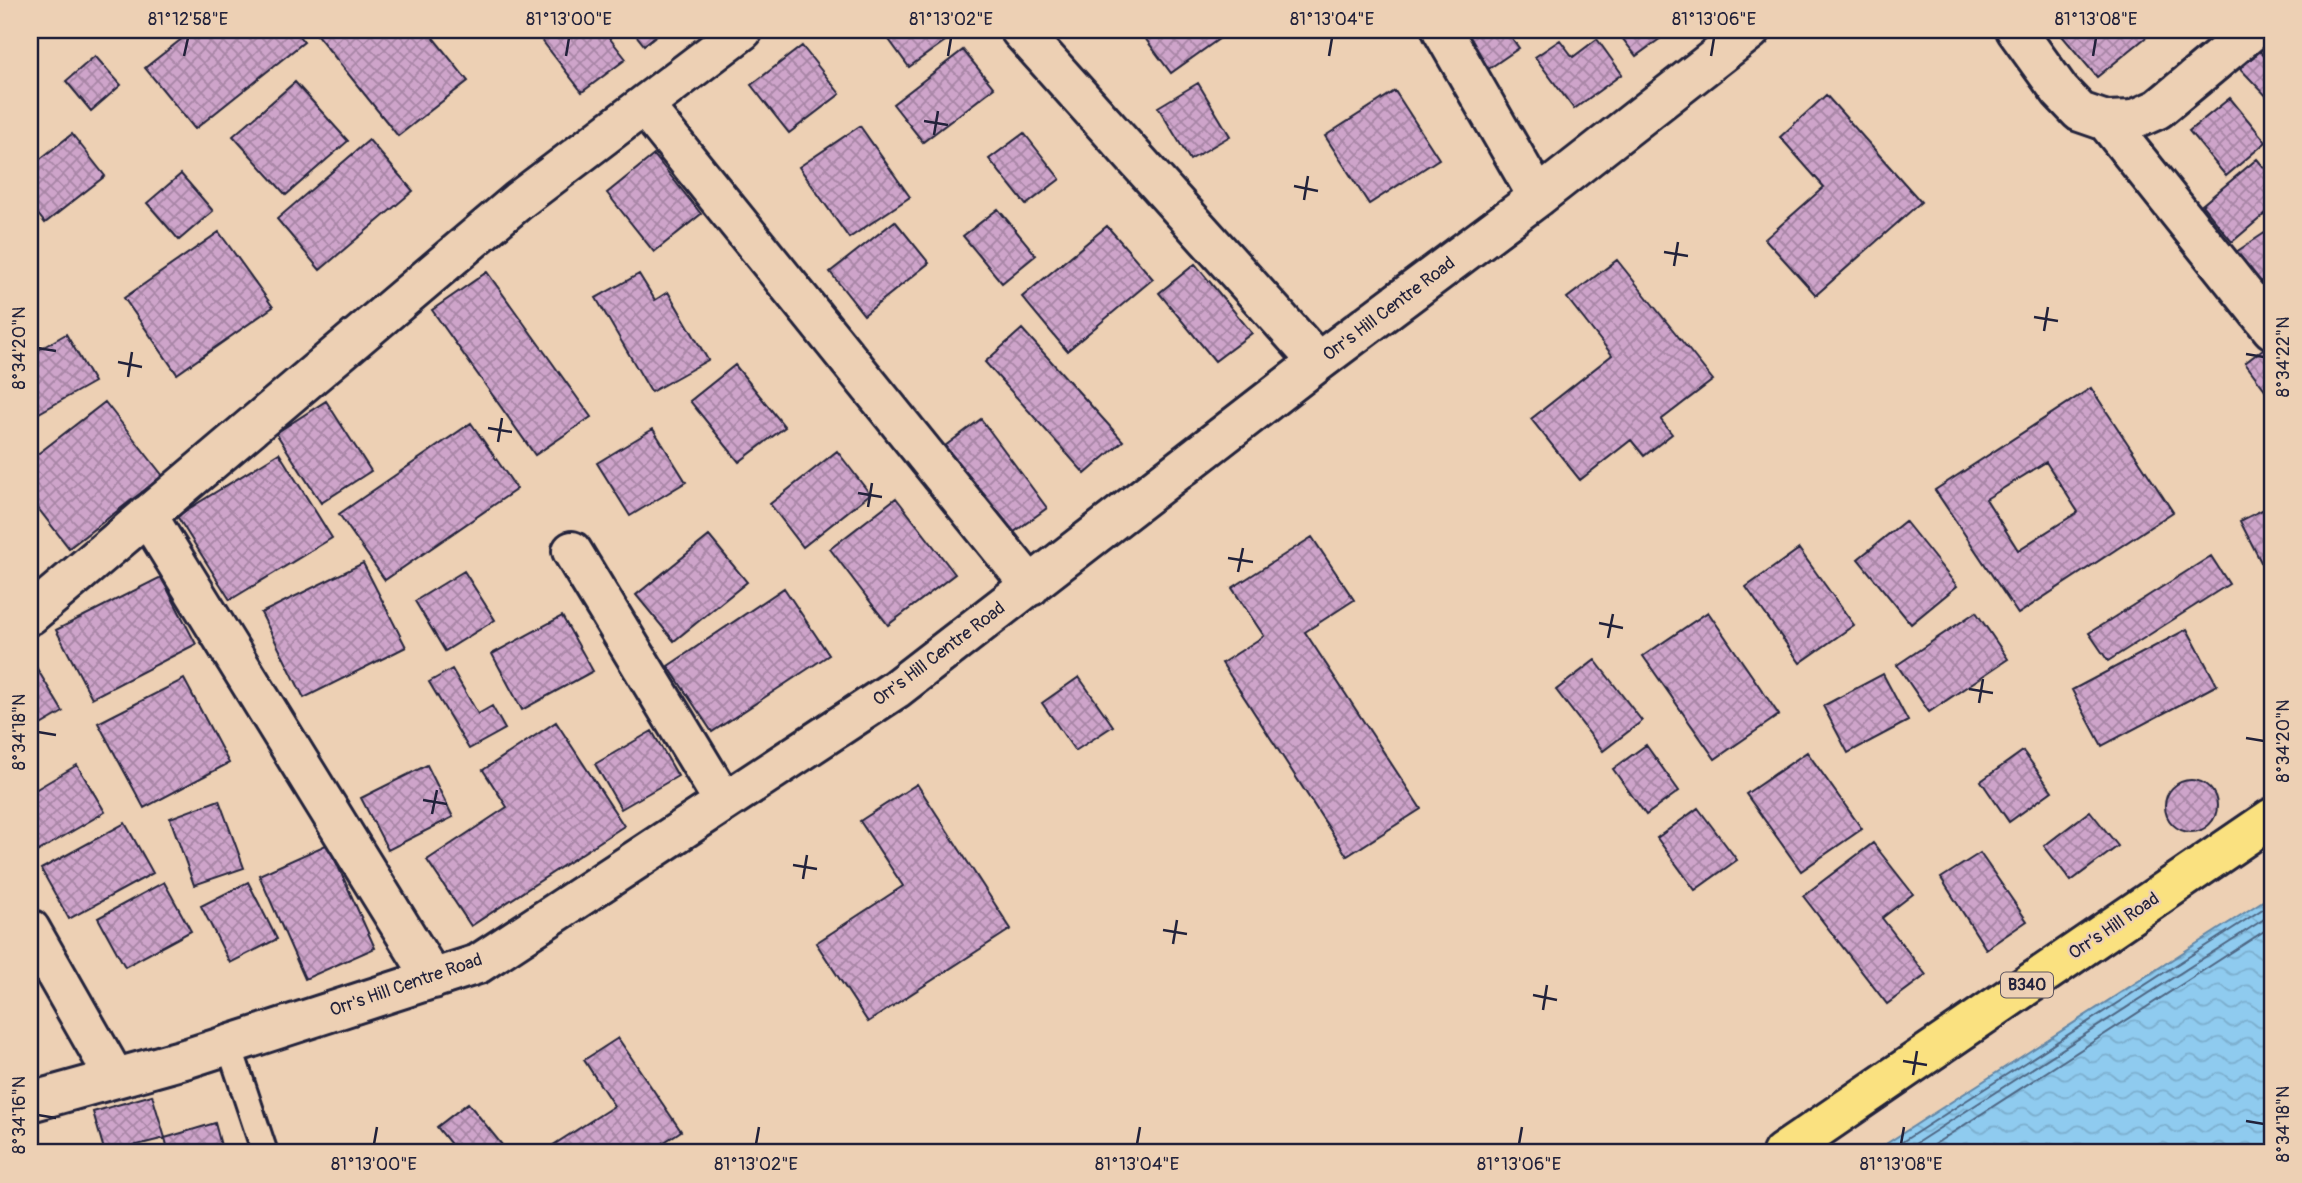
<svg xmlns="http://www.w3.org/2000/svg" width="2302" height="1183" viewBox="0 0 2302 1183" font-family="Pangolin,sans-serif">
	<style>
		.water { fill: url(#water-waves); stroke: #6387a7; stroke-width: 2 }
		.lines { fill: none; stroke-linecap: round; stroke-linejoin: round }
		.shore { stroke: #4e6683; stroke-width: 2 }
		.building { fill: url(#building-cross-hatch); stroke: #22223b; stroke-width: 2; fill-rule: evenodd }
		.service-casing { stroke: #22223b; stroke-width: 30 }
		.minor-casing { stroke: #22223b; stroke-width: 44 }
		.primary-casing { stroke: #22223b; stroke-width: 44 }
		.service { stroke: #edd0b4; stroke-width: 24 }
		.minor { stroke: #edd0b4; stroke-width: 38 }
		.primary { stroke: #fae180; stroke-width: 38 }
		.ticks { fill: none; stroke: #22223b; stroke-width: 2.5 }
		.labels { text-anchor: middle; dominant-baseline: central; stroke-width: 5; stroke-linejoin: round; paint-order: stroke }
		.shield { fill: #edd0b4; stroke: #5f565f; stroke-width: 2 }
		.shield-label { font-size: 16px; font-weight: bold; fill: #22223b }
		.street-label { font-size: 18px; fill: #22223b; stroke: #edd0b4 }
		.neatline { fill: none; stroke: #22223b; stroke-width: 2.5 }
		.ticks-label { font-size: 18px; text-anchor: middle; fill: #22223b }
	</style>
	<defs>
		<pattern id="water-waves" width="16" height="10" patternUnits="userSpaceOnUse" patternTransform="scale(1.75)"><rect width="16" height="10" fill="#8fcbef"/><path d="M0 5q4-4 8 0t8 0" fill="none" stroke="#7baece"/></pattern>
		<pattern id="building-cross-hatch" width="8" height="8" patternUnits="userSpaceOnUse" patternTransform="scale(1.75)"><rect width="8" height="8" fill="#cea4ca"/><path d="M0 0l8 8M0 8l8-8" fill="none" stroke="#a785a5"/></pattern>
	</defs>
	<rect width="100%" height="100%" fill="#edd0b4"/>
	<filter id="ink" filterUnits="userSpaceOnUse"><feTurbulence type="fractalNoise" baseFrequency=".0143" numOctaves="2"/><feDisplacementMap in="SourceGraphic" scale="14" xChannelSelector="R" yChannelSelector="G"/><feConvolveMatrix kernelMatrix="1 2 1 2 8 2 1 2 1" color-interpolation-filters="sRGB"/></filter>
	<g filter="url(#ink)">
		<path class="water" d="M2272,895v258h-400z"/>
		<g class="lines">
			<path class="shore" d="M1885,1153l387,-250
				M1901,1153l371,-239
				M1921,1153l351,-227"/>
		</g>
		<path class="building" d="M193,30h101l10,12 -109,87 -50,-61z
			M313,30h114l41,51 -70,55z
			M534,30h69l23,29 -44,33z
			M632,30h31l-19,15z
			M882,30h76l1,1 -50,36z
			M1139,30h79l5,6 -52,37z
			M1472,30h34l13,18 -35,24 -23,-35z
			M1616,30h56l-36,26z
			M2057,30h98l-58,47z
			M1597,39l25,35 -48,35 -39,-52 25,-17 13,17z
			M2251,42l21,22v38l-40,-42z
			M802,46l38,48 -51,39 -38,-48z
			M963,50l31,38 -71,54 -30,-38z
			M95,56l26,29 -30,26 -25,-30z
			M295,82l53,59 -62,54 -53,-59z
			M1198,83l32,53 -40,24 -32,-53z
			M1395,91l44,68 -70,45 -44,-68z
			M1826,95l95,107 -105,93 -51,-56 59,-52 -44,-50z
			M2230,98l36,44 -40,34 -37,-45z
			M860,126l50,71 -61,41 -50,-71z
			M1024,133l36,46 -34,26 -37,-46z
			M72,134l33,42 -60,47 -15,-19v-37z
			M369,140l44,51 -93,79 -43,-51z
			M654,155l47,59 -47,38 -47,-59z
			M2257,159l15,18v17l-5,4 5,6v4l-40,34 -30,-37z
			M181,174l32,37 -34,29 -32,-37z
			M998,209l38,46 -34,28 -39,-47z
			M895,221l34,42 -65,52 -34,-43z
			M1107,226l46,53 -86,72 -45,-54z
			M2272,228v52l-15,10 -24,-36z
			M219,232l54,75 -96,67 -53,-76z
			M1617,260l96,120 -52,40 11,14 -28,22 -13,-16 -51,40 -49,-61 81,-64 -45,-57z
			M1195,264l57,69 -37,28 -56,-68z
			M487,272l104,145 -56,38 -103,-145z
			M639,274l16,26 13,-8 40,68 -57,32 -55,-94z
			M1022,329l101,112 -38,33 -100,-112z
			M66,334l28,48 -64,36v-63z
			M2272,342v57l-27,-36z
			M735,365l50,62 -46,35 -49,-61z
			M2091,388l82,124 -155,102 -83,-124zM2046,462l32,50 -60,38 -32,-51z
			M326,401l45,70 -50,32 -45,-70z
			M105,402l58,74 -94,72 -39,-50v-38z
			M981,419l66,89 -37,27 -65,-89z
			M471,423l46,66 -132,91 -46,-66z
			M653,429l33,53 -56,34 -33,-53z
			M837,451l33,43 -67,53 -33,-43z
			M279,453l53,85 -102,62 -53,-84z
			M896,498l59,76 -67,51 -58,-76z
			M2272,505v56l-9,5 -23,-45z
			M1905,521l52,65 -46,38 -53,-65z
			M709,536l38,46 -73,59 -38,-46z
			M1312,537l42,63 -49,32 116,177 -74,47 -125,-193 42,-27 -32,-48z
			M1799,549l55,76 -54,38 -54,-76z
			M2211,556l18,28 -121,77 -19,-28z
			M363,563l43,84 -102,51 -43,-85z
			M464,571l31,49 -50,31 -30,-50z
			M161,577l35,67 -104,54 -36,-68z
			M784,588l45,67 -117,77 -44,-66z
			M1708,612l71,103 -64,44 -72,-103z
			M1976,612l32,47 -79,53 -32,-47z
			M562,616l31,55 -71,39 -30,-56z
			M2187,629l30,56 -115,61 -30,-56z
			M30,657l33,55 -33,19z
			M1595,660l47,61 -39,30 -47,-61z
			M452,669l26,45 14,-8 13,23 -36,20 -40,-67z
			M1883,674l25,47 -60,32 -25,-47z
			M1079,677l34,49 -38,25 -33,-48z
			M184,679l45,84 -85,45 -46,-85z
			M556,722l68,104 -153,100 -44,-66 80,-53 -24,-37z
			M652,731l26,45 -57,33 -26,-45z
			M1646,745l33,46 -33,24 -33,-46z
			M2023,751l29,40 -43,31 -28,-41z
			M1807,752l55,77 -61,42 -55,-77z
			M77,765l28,47 -75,44v-63z
			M427,765l26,52 -65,33 -27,-52z
			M2165 806a26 26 0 1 1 52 0a26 26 0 1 1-52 0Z
			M917,784l94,145 -143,93 -52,-79 87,-57 -43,-65z
			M219,800l25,68 -50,17 -24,-67z
			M1698,808l39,52 -42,30 -38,-52z
			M2090,811l28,35 -47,35 -27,-35z
			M125,823l28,50 -84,46 -28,-50z
			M1873,843l40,51 -31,24 44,57 -39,29 -84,-108z
			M328,844l47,104 -70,31 -46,-104z
			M1980,853l47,68 -41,28 -45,-71z
			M164,882l27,49 -66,36 -27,-49z
			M248,882l29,57 -47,24 -29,-57z
			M618,1038l63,93 -33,22h-102l-2,-2 70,-45 -30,-46z
			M152,1095l13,43 -60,15 -12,-41z
			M468,1103l39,48 -3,2h-46l-21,-26z
			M215,1123l8,30h-54l-4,-15z"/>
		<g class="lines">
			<defs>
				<path id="service" d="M229,1045l36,108"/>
				<path id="minor" d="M1020,30l298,332
					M1442,30l96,167
					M2016,30l44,61 20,21 26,9 166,208
					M644,106l387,480
					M2106,121l27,-1 25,-11 95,-79
					M147,515l286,464
					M572,551l152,251
					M30,615l488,-414 225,-171
					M30,929l85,149
					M30,1102l158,-44 290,-94 418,-275 422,-327 220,-165 213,-167"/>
				<path id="primary" d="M1782,1153l490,-335"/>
			</defs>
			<use href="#service" class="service-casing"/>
			<use href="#minor" class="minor-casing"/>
			<use href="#primary" class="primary-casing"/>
			<use href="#service" class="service"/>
			<use href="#minor" class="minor"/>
			<use href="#primary" class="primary"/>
		</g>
	</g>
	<path class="ticks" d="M184,56l4,-18M566,56l3,-18M948,56l3,-18M1329,56l3,-18M1711,56l3,-18M2093,56l3,-18M924,121l24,4M934,135l4,-24M1294,186l24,5M1304,200l4,-24M1664,252l24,4M1674,266l4,-24M2034,317l24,4M2044,331l4,-24M38,348l18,3M2246,354l18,3M118,362l24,5M128,377l4,-25M488,428l24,4M498,442l4,-24M858,493l24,4M868,507l4,-24M1228,558l25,4M1238,572l5,-24M1599,623l24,5M1608,638l5,-24M1969,689l24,4M1979,703l4,-24M38,732l18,3M2246,738l18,3M423,800l24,4M432,814l5,-24M793,865l24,4M803,879l4,-24M1163,930l24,4M1173,944l4,-24M1533,995l24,5M1543,1010l4,-25M1903,1061l24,4M1913,1075l4,-24M38,1115l18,3M2246,1121l18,3M374,1144l3,-17M756,1144l3,-17M1137,1144l3,-17M1519,1144l3,-17M1901,1144l3,-17"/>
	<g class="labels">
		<rect class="shield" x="2001" y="972.5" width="52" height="25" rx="5"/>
		<g class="shield-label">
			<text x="2027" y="985">B340</text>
		</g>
		<g class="street-label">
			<text transform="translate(1389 309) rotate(-37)">Orr's Hill Centre Road</text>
			<text transform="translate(939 654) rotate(-37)">Orr's Hill Centre Road</text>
			<text transform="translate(2114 926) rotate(-34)">Orr’s Hill Road</text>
			<text transform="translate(406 985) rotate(-19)">Orr's Hill Centre Road</text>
		</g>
	</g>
	<rect width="2302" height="1183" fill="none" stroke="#edd0b4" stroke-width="77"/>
	<rect x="38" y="38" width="2226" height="1106" class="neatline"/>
	<g class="ticks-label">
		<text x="188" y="25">81°12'58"E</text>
		<text x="569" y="25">81°13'00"E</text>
		<text x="951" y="25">81°13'02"E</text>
		<text x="1332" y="25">81°13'04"E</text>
		<text x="1714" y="25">81°13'06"E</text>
		<text x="2096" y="25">81°13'08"E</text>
		<text transform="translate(19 348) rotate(-90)" y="6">8°34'20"N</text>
		<text transform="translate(2283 357) rotate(-90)" y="6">8°34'22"N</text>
		<text transform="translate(19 732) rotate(-90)" y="6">8°34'18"N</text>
		<text transform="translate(2283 741) rotate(-90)" y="6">8°34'20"N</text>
		<text transform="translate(19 1115) rotate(-90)" y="6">8°34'16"N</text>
		<text transform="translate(2283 1124) rotate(-90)" y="6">8°34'18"N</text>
		<text x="374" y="1170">81°13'00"E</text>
		<text x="756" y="1170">81°13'02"E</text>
		<text x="1137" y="1170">81°13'04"E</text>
		<text x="1519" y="1170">81°13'06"E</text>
		<text x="1901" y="1170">81°13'08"E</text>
	</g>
</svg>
